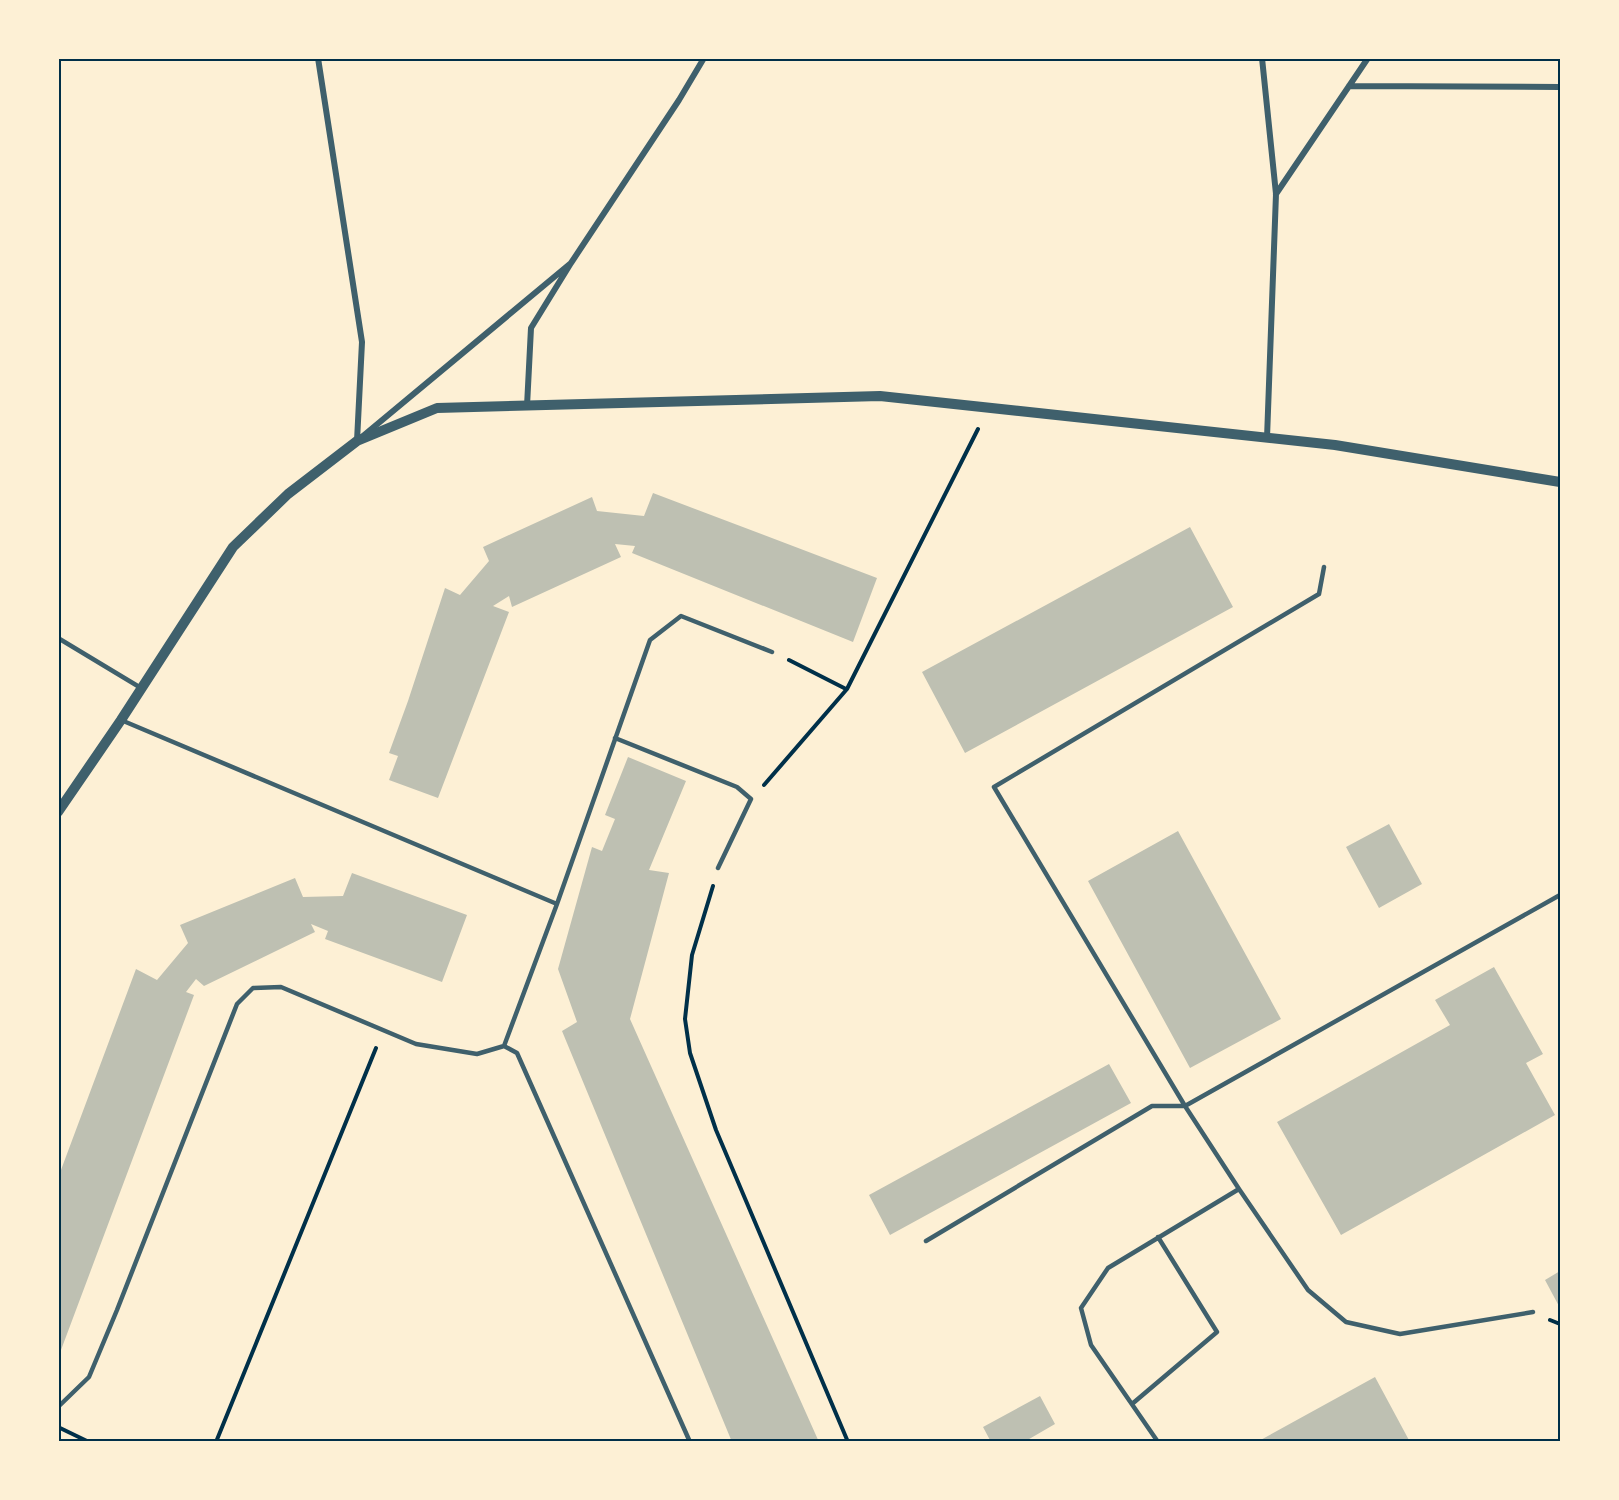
<svg xmlns="http://www.w3.org/2000/svg" width="1619" height="1500" viewBox="0 0 1619 1500" font-family="'Alegreya Sans',sans-serif">
	<style>
		.building { fill: #bec0b2 }
		.lines { fill: none; stroke-linecap: round; stroke-linejoin: round }
		.path { stroke: #003049; stroke-width: 4 }
		.service { stroke: #3f606c; stroke-width: 4.5 }
		.minor { stroke: #3f606c; stroke-width: 6 }
		.tertiary { stroke: #3f606c; stroke-width: 10 }
		.neatline { fill: none; stroke: #003049; stroke-width: 2 }
	</style>
	<rect width="100%" height="100%" fill="#fdf0d5"/>
	<path class="building" d="M653,493l224,85 -24,64 -221,-89 3,-7 -20,-2 6,13 -109,50 -3,-11 -16,10 16,6 -71,186 -49,-18 9,-24 -9,-3 19,-52 37,-113 15,7 29,-34 -6,-14 109,-50 5,14 47,5z
		M1190,527l43,80 -268,146 -43,-81z
		M628,757l58,24 -37,89 20,3 -39,146 189,423h-87l-170,-411 15,-9 -19,-53 34,-122 10,4 13,-32 -10,-4z
		M1389,824l33,60 -43,24 -33,-61z
		M1178,831l103,188 -91,49 -102,-187z
		M352,873l115,42 -25,67 -117,-43 3,-8 -17,-7 4,8 -111,54 -8,-7 -10,13 8,3 -136,363v-180l78,-209 21,11 31,-37 -8,-18 115,-47 8,19 40,-1z
		M1494,967l49,87 -17,9 29,52 -214,120 -64,-113 173,-97 -15,-25z
		M1109,1064l22,39 -241,132 -21,-40z
		M1560,1271v37l-15,-28z
		M1375,1377l35,65h-153z
		M1040,1396l15,28 -31,18h-33l-8,-15z"/>
	<g class="lines">
		<path class="path" d="M789,660l57,29
			M764,785l83,-96 131,-260
			M713,886l-21,69 -7,64 5,34 26,77 132,312
			M1550,1320l10,4
			M58,1427l31,15
			M216,1442l160,-394"/>
		<path class="service" d="M1324,567l-5,27 -325,193 191,319 375,-211
			M58,638l83,50
			M121,720l436,184
			M615,738l122,49 14,12 -33,69
			M504,1046l53,-142 93,-264 31,-24 91,36
			M926,1241l226,-135h33l54,83 69,101 38,32 54,12 133,-22
			M1132,1404l85,-72 -59,-95
			M58,1407l31,-30 28,-67 120,-306 16,-16 28,-1 135,57 61,10 27,-8 13,7 173,389
			M1158,1442l-67,-97 -10,-37 27,-40 131,-79"/>
		<path class="minor" d="M318,58l44,284 -5,99 214,-178
			M1262,58l14,136 -9,244
			M1349,86l211,1
			M1276,194l92,-136
			M527,406l4,-78 40,-65 108,-163 25,-42"/>
		<path class="tertiary" d="M58,812l63,-92 112,-173 55,-53 69,-53 80,-33 443,-12 455,49 225,37"/>
	</g>
	<rect width="1619" height="1500" fill="none" stroke="#fdf0d5" stroke-width="120"/>
	<rect x="60" y="60" width="1499" height="1380" class="neatline"/>
</svg>
